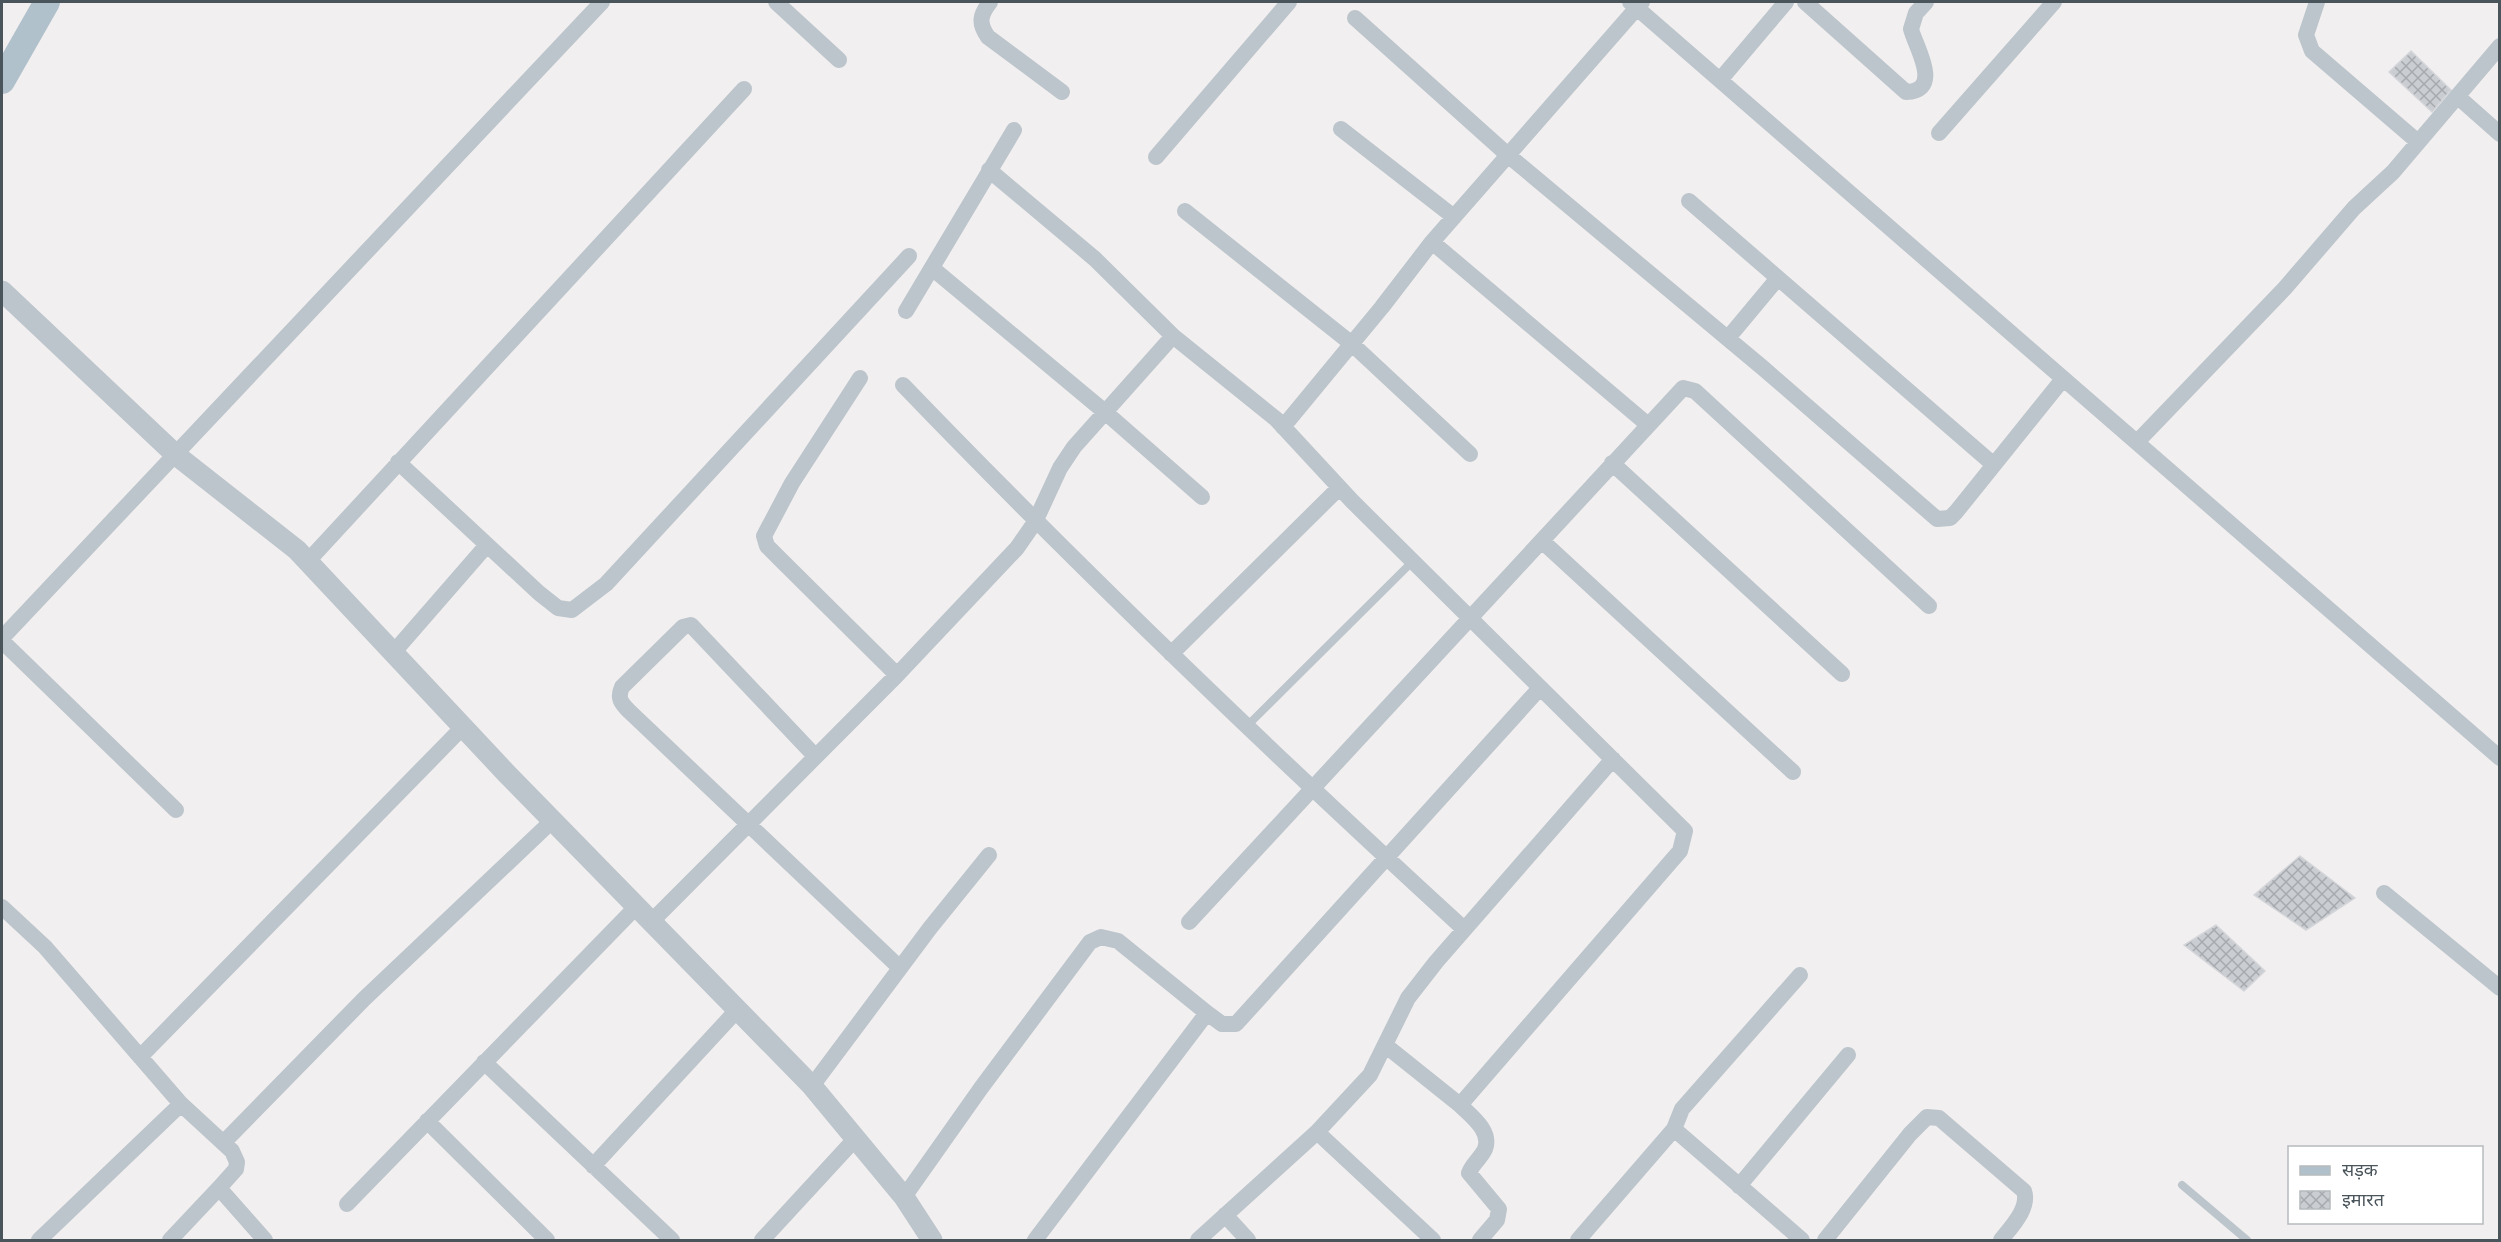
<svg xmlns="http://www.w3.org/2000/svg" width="2501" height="1242" viewBox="0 0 2501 1242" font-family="'Noto Sans','Noto Sans Devanagari',sans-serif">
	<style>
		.building { fill: url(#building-cross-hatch); stroke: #d4d6da; stroke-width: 1.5 }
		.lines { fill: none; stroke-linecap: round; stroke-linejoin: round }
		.service { stroke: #bcc5cb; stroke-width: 8 }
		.minor { stroke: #bcc5cb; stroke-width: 16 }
		.tertiary { stroke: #bcc5cb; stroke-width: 21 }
		.primary { stroke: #b1c1cb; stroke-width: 26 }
	</style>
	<defs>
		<pattern id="building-cross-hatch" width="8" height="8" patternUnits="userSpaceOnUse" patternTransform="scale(1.5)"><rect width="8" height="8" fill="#cacdd1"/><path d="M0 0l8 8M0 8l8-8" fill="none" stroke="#a6a9ad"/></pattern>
	</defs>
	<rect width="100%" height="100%" fill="#f2eff0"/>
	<path class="building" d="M2411,51l40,39 -19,22 -43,-40z
		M2300,856l55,42 -49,32 -52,-35z
		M2216,925l49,46 -21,20 -60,-46z"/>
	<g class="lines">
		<path class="service" d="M1247,726l166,-165
			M2182,1185l65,55"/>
		<path class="minor" d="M776,2l63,58
			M990,2c-10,13 -12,21 -2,35l74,55
			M1630,2l870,756
			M1805,2l101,90c38,-1 9,-46 5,-63l5,-16 10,-11
			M2317,2l-11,33 6,16 106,91
			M1355,18l154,138 254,212 174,151 13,-1 6,-6 107,-133
			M1720,80l66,-78
			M2457,96l43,38
			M1341,129l113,88
			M1939,133l115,-131
			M1156,157l133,-155
			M989,170l106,89 78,77 103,83 76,82 333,330 -5,20 -220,254 -75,-60
			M1689,201l305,264
			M1185,211l167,133 118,110
			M1432,242l215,182
			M932,268l173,144 97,85
			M906,311l108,-181
			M1728,338l50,-60
			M860,378l-68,105 -28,53 3,10 13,13 117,116
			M903,385c181,188 369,368 561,544
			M1283,427l99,-120 50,-65 210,-240
			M2137,442l148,-154 69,-80 39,-36 107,-126
			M398,462l141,131 19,15 14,2 34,-26 303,-328
			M1612,463l230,211
			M1542,541l251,231
			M308,561l436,-472
			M2,638l600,-636
			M2,641l174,169
			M393,653l94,-108
			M1171,654l168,-166
			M815,756l-124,-131 -8,2 -61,60c-5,11 -1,16 7,24l271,257
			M2384,893l116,95
			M2,907l43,40 136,157 51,47 5,11 -1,7 -17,19
			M651,922l246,-247 120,-127 18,-26 25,-54 14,-21 99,-111
			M1189,922l494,-534 12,3 234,215
			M140,1057l323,-330
			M484,1062l188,178
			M812,1086l118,-158 59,-73
			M1460,1105c11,11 32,26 25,44 -4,9 -13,15 -16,24l30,36 -2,11 -17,20
			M427,1121l120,119
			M1674,1129l8,-20 118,-134
			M1317,1132l53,-57 38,-77 28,-36 177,-203
			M224,1142l140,-143 188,-178
			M593,1166l145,-157
			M1739,1186l109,-131
			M904,1197l77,-109 109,-146 11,-5 17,4 89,72
			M347,1204l289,-297
			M1225,1215l23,25
			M39,1240l142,-136
			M170,1240l49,-52 46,52
			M762,1240l94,-102
			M1035,1240l172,-227 15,11h14l304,-336
			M1198,1240l119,-108 116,108
			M1578,1240l96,-111 128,111
			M1825,1240l85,-106 17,-17 12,1 85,73c6,17 -13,36 -23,49"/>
		<path class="tertiary" d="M2,291l174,164 121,95 210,224 305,312 92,111 28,43"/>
		<path class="primary" d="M2,81l45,-79"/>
	</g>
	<rect width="2501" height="1242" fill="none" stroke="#49545b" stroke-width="6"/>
	<rect x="2288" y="1146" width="195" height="78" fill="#ffffff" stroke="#b6bbbd" stroke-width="1.5"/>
	<rect x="2300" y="1166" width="30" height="9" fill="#b1c1cb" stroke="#b6bbbd" stroke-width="1.5"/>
	<text x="2342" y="1176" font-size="18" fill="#49545b">सड़क</text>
	<rect x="2300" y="1191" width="30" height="18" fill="url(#building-cross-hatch)" stroke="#b6bbbd" stroke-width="1.5"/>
	<text x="2342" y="1206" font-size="18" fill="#49545b">इमारत</text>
</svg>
